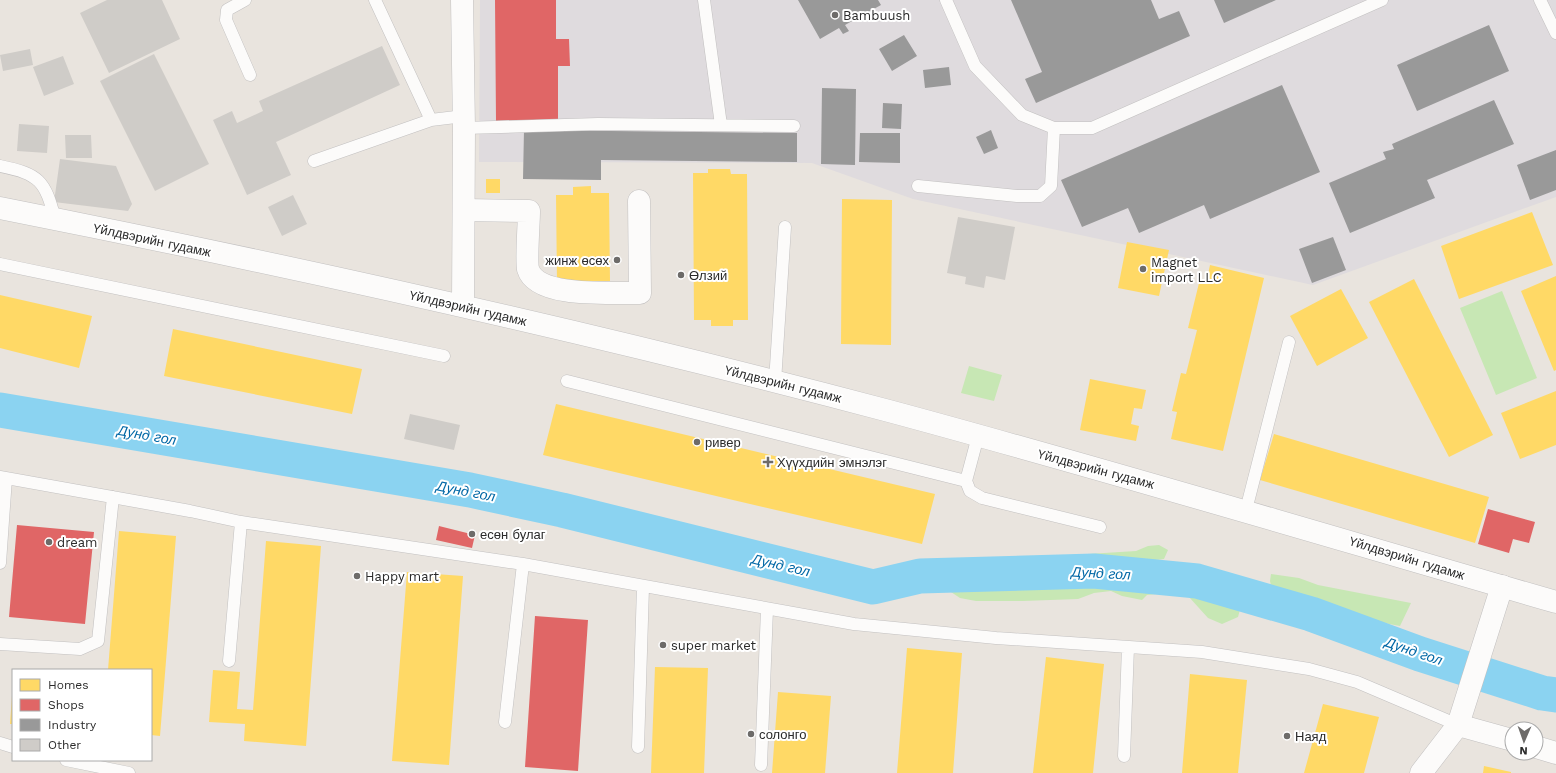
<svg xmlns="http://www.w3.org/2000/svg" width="1556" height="773" viewBox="0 0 1556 773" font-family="'Work Sans',sans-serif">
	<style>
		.industrial { fill: #dfdbde }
		.green { fill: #c7e7b4 }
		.homes { fill: #ffd966 }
		.shops { fill: #e06666 }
		.industry { fill: #999 }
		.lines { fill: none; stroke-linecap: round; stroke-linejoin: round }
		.river { stroke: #8bd3f1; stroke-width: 35 }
		.building { fill: #cfccc8 }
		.service-casing { stroke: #c2c0c0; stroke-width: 13 }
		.minor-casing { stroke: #c2c0c0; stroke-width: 23 }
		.tertiary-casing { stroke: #c2c0c0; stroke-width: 23 }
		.secondary-casing { stroke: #c2c0c0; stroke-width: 23 }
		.service { stroke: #fcfbfa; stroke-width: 12 }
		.minor { stroke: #fcfbfa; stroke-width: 22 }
		.tertiary { stroke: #fcfbfa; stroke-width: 22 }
		.secondary { stroke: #fcfbfa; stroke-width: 22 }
		.poi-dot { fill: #6d6b69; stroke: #fff; stroke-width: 1.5 }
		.labels { text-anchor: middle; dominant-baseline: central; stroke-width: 4; stroke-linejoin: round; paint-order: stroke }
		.poi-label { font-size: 13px; fill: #2a2a2a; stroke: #fff; text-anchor: start }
		.street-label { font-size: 13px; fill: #2a2a2a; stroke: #fff }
		.water-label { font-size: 14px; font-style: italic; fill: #0268a6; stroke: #fff }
	</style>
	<rect width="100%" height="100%" fill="#e9e4de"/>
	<path class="industrial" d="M480,0h1076v197l-243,88 -400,-86 -101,-36 -333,-1z"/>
	<path class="green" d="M1502,291l35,87 -41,17 -36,-87z
		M969,366l33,9 -8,26 -33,-8z
		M1159,545l9,5 -4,9 -60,7 -131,2 36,-9 127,-8 12,-5z
		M1271,574l28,4 19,7 93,18 -11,23 -97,-18 -29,-10 -4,-17z
		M1063,577l92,3 9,3 -8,11 -9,1 -5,5 -20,-4 -11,-5 -17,2 -16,6 -55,2h-47l-16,-3 -12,-8 4,-8h51l18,-4z
		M1189,590c17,0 40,3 52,16l-3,11 -16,7 -14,-6 -19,-21z"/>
	<path class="homes" d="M708,169h22l1,5h16l1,146h-15v6h-22v-6h-17l-1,-147h15z
		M486,179h14v14h-14z
		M591,186v7h18l1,88h-16v8l-37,-7 -1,-87h17v-8z
		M842,199l50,1 -1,145 -50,-1z
		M1532,212l21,53 -94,34 -18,-53z
		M1127,242l42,8 -10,46 -41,-8z
		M1210,265l54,13 -41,173 -52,-12 6,-27 -5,-1 9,-38 5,1 11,-44 -9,-2 11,-45 7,1z
		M1556,276v94l-2,1 -33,-80z
		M1414,279l79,156 -44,22 -80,-155z
		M1341,289l27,49 -51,28 -27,-50z
		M0,295l92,21 -13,52 -79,-20z
		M173,329l189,40 -10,45 -188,-38z
		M1090,379l56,11 -4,19 -8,-1 -3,16 8,2 -3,15 -56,-11z
		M1556,391v54l-36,14 -19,-46z
		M556,404l379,90 -13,50 -189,-44 4,-16 -4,16 -190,-45z
		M1274,434l215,63 -14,46 -215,-63z
		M119,531l57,5 -16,200 -9,-1v-65h-43z
		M266,541l55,5 -15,200 -62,-5 1,-17 -36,-2 4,-52 27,2 -3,37 16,1z
		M407,572l56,4 -14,189 -57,-4z
		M907,648l55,5 -9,120h-56z
		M1046,657l58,7 -11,109h-60z
		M655,667l53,1 -4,105h-53z
		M1190,674l57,6 -9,93h-56z
		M778,692l53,4 -6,77h-53z
		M12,696h1v28h-3z
		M1323,704l56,13 -15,56h-60z
		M1484,766l27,6v1h-28z"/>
	<path class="shops" d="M495,0h61v39h13l1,27h-12v54l-62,1z
		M1488,509l47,13 -6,21 -16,-4 -4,14 -31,-9z
		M17,525l77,7 -9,92 -76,-7z
		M439,526l36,9 -3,13 -36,-8z
		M535,616l53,4 -10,151 -53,-4z"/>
	<path class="industry" d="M798,0h80l3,5 -36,20 4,6 -6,3 -4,-6 -19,11z
		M1011,0h140l8,19 20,-8 11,25 -154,67 -11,-24 17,-7z
		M1214,0h62l-52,23z
		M1489,25l20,46 -92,40 -20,-46z
		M904,35l13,21 -25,15 -13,-22z
		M949,67l2,18 -26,3 -2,-18z
		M1282,85l38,87 -110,47 -6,-14 -65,28 -11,-25 -46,19 -21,-47z
		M822,88l34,1 -1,76 -34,-1z
		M1494,100l20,44 -87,36 8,18 -85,35 -21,-50 57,-24 -3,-7 11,-3 -2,-5z
		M883,103l19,1 -1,25 -19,-1z
		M524,130l273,3v29l-196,-2v20l-78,-1z
		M991,130l7,18 -14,6 -8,-17z
		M860,133h40v30l-41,-1z
		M1556,150v40l-26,10 -13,-35z
		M1333,237l13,33 -34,13 -13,-34z"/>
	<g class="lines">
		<path class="river" d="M0,410l470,80 92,20 311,77 47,-11 174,-5 103,10 114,33 109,40 122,39 14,2"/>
	</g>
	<path class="building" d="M107,0h55l18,39 -71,34 -29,-60z
		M382,46l18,39 -124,57 15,33 -44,20 -34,-75 19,-9 5,12 26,-12 -4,-10z
		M30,49l3,16 -30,6 -3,-16z
		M154,54l55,110 -54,27 -55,-110z
		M63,56l11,28 -30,12 -11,-29z
		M19,124l30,2 -2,27 -30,-2z
		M65,135h26l1,23h-26z
		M60,159l56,7 16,38 -4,7 -74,-9z
		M293,195l14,29 -25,12 -14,-29z
		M958,217l57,10 -10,53 -19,-4 -2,12 -19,-4 1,-7 -19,-4z
		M410,414l50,11 -6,25 -50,-11z"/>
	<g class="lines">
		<defs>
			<path id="service" d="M245,0l-18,10 -1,10 24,55
				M375,0l56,120
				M704,0l17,125
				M946,0l29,66 47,49 32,13h38l290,-128
				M1540,0l16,33
				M464,128l134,-4 196,2
				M314,161l117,-41 33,-4
				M0,166c40,8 45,15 55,53
				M918,186l99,10h23l11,-10 3,-58
				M0,264l444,92
				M567,381l399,100
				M775,382l10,-155
				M978,436l-12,45 4,10 12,7 118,29
				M0,477l190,34 51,11 282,42 331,60 142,14 206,14 107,17 48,13 101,43
				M1246,510l43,-168
				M0,563l6,-85
				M0,644l80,5 18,-8 15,-144
				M229,661l12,-139
				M505,722l18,-158
				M0,743l13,4
				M638,747l5,-160
				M1124,756l4,-109
				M66,760l63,13
				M761,765l6,-156"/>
			<path id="minor" d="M464,210l65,1c0,12 -3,48 -1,58 9,30 86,23 112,24l-1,-92
				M1421,773l37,-48"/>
			<path id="tertiary" d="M1502,586l-44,139 54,15
				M1536,747l20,6"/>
			<path id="secondary" d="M462,0l2,128 -1,178
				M0,208c298,59 595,125 889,203 223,60 445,127 667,191"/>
		</defs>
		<use href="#service" class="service-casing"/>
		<use href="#minor" class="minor-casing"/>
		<use href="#tertiary" class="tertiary-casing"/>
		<use href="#secondary" class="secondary-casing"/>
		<use href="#service" class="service"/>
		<use href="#minor" class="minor"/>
		<use href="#tertiary" class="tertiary"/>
		<use href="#secondary" class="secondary"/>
	</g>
	<g class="poi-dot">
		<circle cx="835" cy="15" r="4"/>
		<circle cx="617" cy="260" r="4"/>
		<circle cx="1143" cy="269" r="4"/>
		<circle cx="681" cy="275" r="4"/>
		<circle cx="697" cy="442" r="4"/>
		<path d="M766 456h4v4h4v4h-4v4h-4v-4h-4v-4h4z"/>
		<circle cx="472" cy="534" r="4"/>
		<circle cx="49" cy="542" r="4"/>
		<circle cx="357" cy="576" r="4"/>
		<circle cx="663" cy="645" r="4"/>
		<circle cx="751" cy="734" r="4"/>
		<circle cx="1287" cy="736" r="4"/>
	</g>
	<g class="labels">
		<g class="poi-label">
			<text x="843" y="15">Bambuush</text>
			<text x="609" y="260" text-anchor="end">жинж өсөх</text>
			<text x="1151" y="262">Magnet<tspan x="1151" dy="15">import LLC</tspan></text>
			<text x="689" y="275">Өлзий</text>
			<text x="705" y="442">ривер</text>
			<text x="777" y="462">Хүүхдийн эмнэлэг</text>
			<text x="480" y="534">есөн булаг</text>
			<text x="57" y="542">dream</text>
			<text x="365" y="576">Happy mart</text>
			<text x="671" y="645">super market</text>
			<text x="759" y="734">солонго</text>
			<text x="1295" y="736">Наяд</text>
		</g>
		<g class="street-label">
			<text transform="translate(152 240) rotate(12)">Yйлдвэрийн гудамж</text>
			<text transform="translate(468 308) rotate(13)">Yйлдвэрийн гудамж</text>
			<text transform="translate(783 384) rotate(14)">Yйлдвэрийн гудамж</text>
			<text transform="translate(1096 469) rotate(15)">Yйлдвэрийн гудамж</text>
			<text transform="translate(1407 558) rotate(17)">Yйлдвэрийн гудамж</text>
		</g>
		<g class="water-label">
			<text transform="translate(147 435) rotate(10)">Дунд гол</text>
			<text transform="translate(466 491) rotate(11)">Дунд гол</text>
			<text transform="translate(781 565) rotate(13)">Дунд гол</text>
			<text transform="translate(1101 573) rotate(3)">Дунд гол</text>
			<text transform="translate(1414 651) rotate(19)">Дунд гол</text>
		</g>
	</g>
	<rect x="12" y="669" width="140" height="92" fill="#ffffff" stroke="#aaaaaa"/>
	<rect x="20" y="679" width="20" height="12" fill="#ffd966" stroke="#aaaaaa"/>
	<text x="48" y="689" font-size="12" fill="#2a2a2a">Homes</text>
	<rect x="20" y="699" width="20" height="12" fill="#e06666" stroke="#aaaaaa"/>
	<text x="48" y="709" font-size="12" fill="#2a2a2a">Shops</text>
	<rect x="20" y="719" width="20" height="12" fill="#999999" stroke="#aaaaaa"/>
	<text x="48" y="729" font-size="12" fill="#2a2a2a">Industry</text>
	<rect x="20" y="739" width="20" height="12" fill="#cfccc8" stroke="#aaaaaa"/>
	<text x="48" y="749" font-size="12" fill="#2a2a2a">Other</text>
	<g transform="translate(1524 741) rotate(182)"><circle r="19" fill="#ffffff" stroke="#aaaaaa"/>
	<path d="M0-3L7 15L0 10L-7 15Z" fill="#6d6b69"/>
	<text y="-6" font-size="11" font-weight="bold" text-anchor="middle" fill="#2a2a2a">N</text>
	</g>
</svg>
